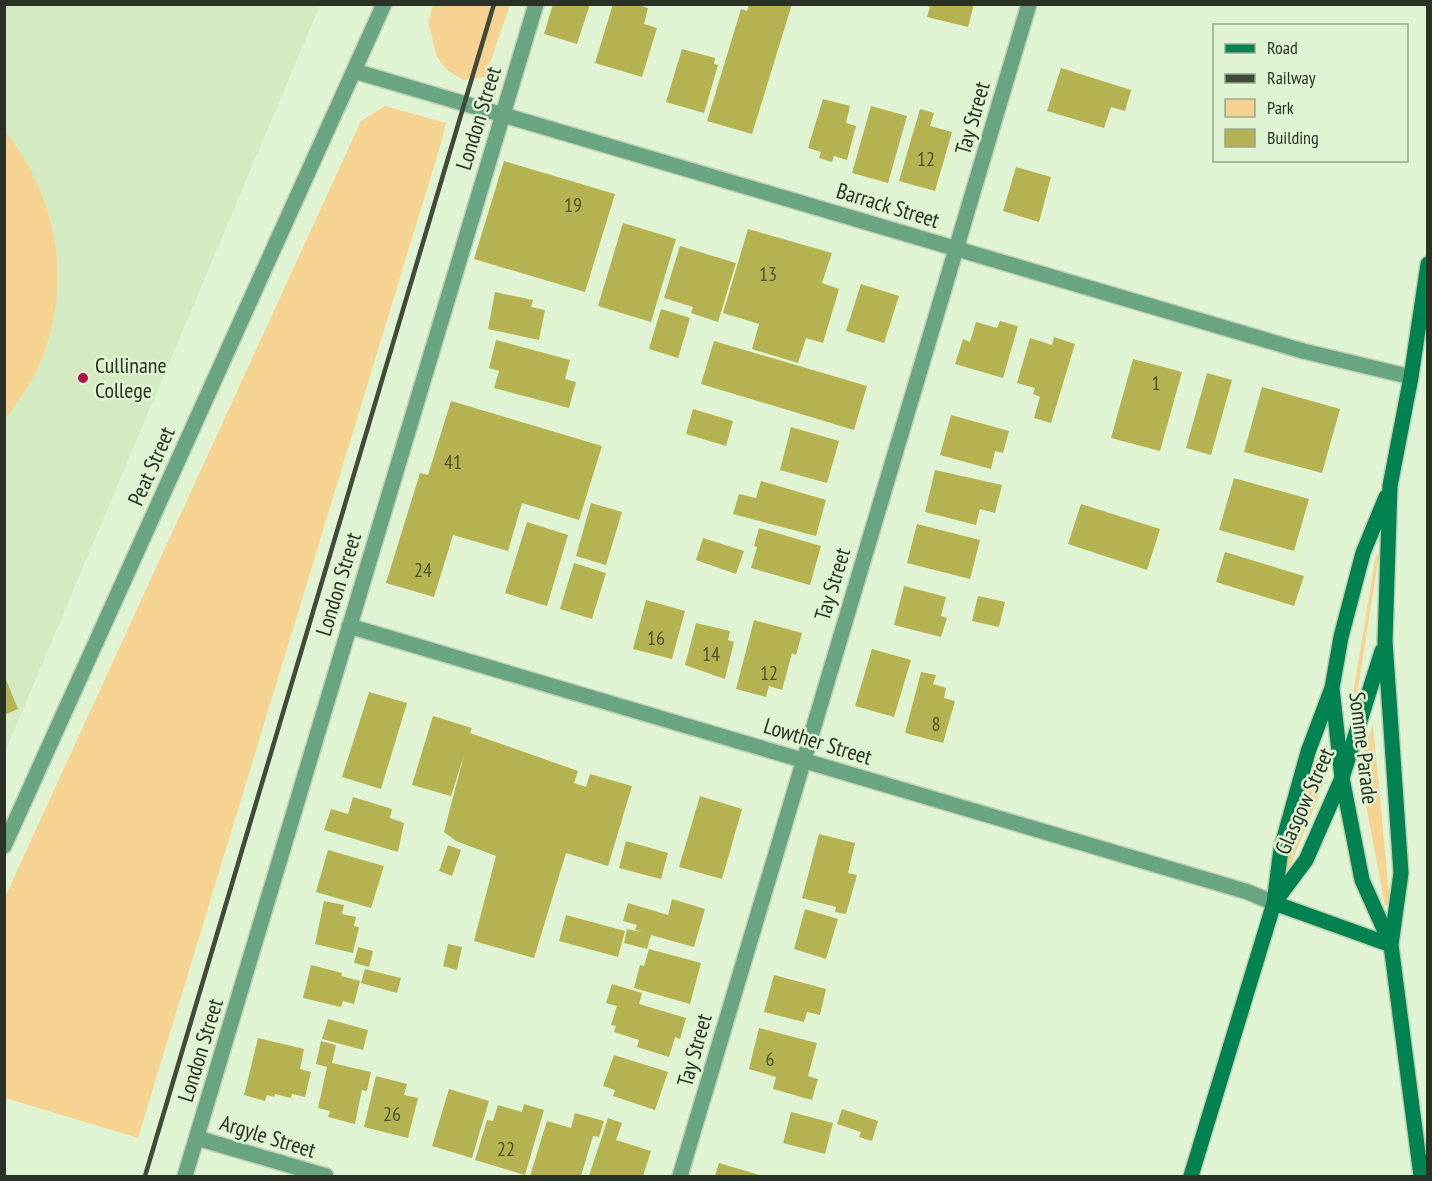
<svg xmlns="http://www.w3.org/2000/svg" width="1432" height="1181" viewBox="0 0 1432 1181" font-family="'PT Sans Narrow',sans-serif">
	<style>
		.built { fill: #d3eac3 }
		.green { fill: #f7d391 }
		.building { fill: #b5b351 }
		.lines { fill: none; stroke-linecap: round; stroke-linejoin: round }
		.street-casing { stroke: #bfd1b4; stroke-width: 18 }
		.secondary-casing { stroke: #bfd1b4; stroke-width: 18 }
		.street { stroke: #69a583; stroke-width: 15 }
		.secondary { stroke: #028151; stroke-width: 15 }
		.rail { stroke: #424a3c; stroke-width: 4.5 }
		.poi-dot { fill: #a9164e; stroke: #e0f4d3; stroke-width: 2 }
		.labels { text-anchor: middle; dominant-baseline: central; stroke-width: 5; stroke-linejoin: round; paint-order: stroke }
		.number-label { font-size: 20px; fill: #4d5230 }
		.street-label { font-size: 22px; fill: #2a3125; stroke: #e0f4d3 }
		.poi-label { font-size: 22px; fill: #2a3125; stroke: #e0f4d3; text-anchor: start }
	</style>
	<rect width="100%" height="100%" fill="#e0f4d3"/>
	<path class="built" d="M5,5h315l-315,747z"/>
	<path class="green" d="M433,5h77l-25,72 -22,3 -16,-10 -10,-13 -9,-35z
		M385,106l61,17 -5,20 -303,995 -133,-40v-201l356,-776z
		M5,132c68,82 72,204 0,286z
		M1376,554l3,1 -22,140 -4,-1z
		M1373,724l17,181 -5,1 -26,-138 4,-3 -2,-5z
		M1318,755l5,30 -37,92 -5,-3z"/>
	<path class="building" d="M553,4h37l-13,40 -33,-10z
		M613,4h23l12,4 -4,16 13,4 -15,49 -47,-14z
		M749,4h43l-40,130 -45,-13 34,-112 6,2z
		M922,4h52l-6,23 -41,-10 3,-10z
		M682,49l33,9 -1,6 4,1 -14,48 -38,-11z
		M1061,68l70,22 -6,21 -14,-4 -7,21 -57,-17z
		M823,99l27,7 -4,17 10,3 -9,34 -13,-4 -2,6 -13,-4 2,-6 -13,-4z
		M871,106l36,10 -19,67 -36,-10z
		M920,109l14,4 -4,13 22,6 -17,59 -36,-10z
		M504,161l111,33 -30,98 -111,-33z
		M1016,167l35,10 -12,45 -36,-11z
		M623,223l53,16 -25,83 -53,-16z
		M748,229l84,24 -10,30 17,6 -16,54 -17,-5 -8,25 -46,-14 7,-25 -36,-11z
		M680,246l56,17 -18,59 -27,-9 2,-6 -29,-9z
		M861,284l38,12 -15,47 -38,-12z
		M495,292l38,8 -2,7 14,3 -6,30 -51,-11z
		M661,309l29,9 -12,40 -29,-9z
		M1000,321l18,5 -15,52 -48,-14 8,-25 7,3 6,-20 21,6z
		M1054,337l21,7 -24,79 -17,-5 6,-21 -7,-3 2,-6 -18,-5 13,-45 22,7z
		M496,340l74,20 -5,19 11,3 -7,26 -75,-20 5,-17 -10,-3z
		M714,341l153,45 -13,44 -153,-46z
		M1133,359l49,13 -22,79 -49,-13z
		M1207,373l25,7 -21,75 -25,-7z
		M1262,387l78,22 -18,64 -78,-21z
		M451,401l151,45 -23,74 -57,-17 -14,48 -55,-16 -19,62 -48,-14 34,-110 8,2z
		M693,409l40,12 -7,25 -40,-12z
		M951,415l58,16 -6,22 -8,-2 -4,18 -51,-14z
		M791,427l48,14 -12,42 -47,-13z
		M935,470l67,15 -7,28 -15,-4 -4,16 -51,-13z
		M1234,478l75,21 -15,52 -75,-21z
		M761,481l65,19 -10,36 -83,-22 6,-20 17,4z
		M591,503l31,9 -16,53 -30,-9z
		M1081,504l79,25 -13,41 -79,-26z
		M527,522l41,13 -21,71 -42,-13z
		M917,524l63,16 -10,39 -63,-16z
		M759,528l62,18 -11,39 -59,-17 6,-21 -3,-1z
		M703,538l41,13 -8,23 -40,-14z
		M1225,552l79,24 -10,30 -78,-24z
		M574,563l32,10 -14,46 -32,-10z
		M904,586l42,11 -5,19 6,2 -6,19 -47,-12z
		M978,596l27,6 -6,25 -27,-6z
		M646,600l39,11 -13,48 -39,-10z
		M754,620l48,13 -6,22 -4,-2 -10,37 -13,-4 -3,11 -30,-8z
		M696,623l34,8 -2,9 6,2 -9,37 -40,-14z
		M872,649l39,11 -17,57 -39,-11z
		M921,672l15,3 -3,9 13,4 -2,10 11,3 -12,42 -38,-10z
		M4,675l14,34 -14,6z
		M369,692l38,11 -26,86 -39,-12z
		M433,716l39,12 -2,5 108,38 -4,12 12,4 4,-13 42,12 -24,80 -42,-13 -32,105 -60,-17 22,-85 -40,-15 -12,-9 20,-77 -13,41 -39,-11z
		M700,796l42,13 -20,70 -43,-12z
		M353,797l39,12 -2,9 14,5 -6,29 -74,-22 7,-21 17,5z
		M819,834l36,9 -7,30 9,2 -11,39 -11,-2 1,-5 -34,-9z
		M626,841l42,12 -7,26 -42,-11z
		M448,845l13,5 -9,26 -13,-5z
		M328,850l56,16 -13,42 -55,-16z
		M672,899l33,10 -11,38 -43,-12 -4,14 -23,-6 3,-14 19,4 -11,-3 2,-5 -14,-4 5,-18 40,12z
		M324,901l20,4 -2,9 14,3 -2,9 5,1 -6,26 -38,-9z
		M805,909l33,10 -12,40 -32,-10z
		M566,915l59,16 -7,26 -59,-16z
		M448,944l14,3 -5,23 -14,-4z
		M358,947l15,4 -4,16 -15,-4z
		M649,949l52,14 -11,41 -56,-16 6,-23 4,1z
		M311,965l31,8 -1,3 19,5 -6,23 -11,-3 -2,6 -38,-9z
		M365,969l36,9 -4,15 -36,-10z
		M774,975l52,14 -6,26 -13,-3 -3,10 -40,-10z
		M612,984l30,9 -3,11 47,14 -6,21 -5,-2 -6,20 -32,-10 2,-7 -25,-8 2,-6 -5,-1 6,-19 -11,-3z
		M328,1019l40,11 -5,20 -41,-11z
		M759,1028l58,15 -9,33 10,3 -6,21 -39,-11 3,-12 -27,-8z
		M258,1038l46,11 -4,20 11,3 -6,25 -13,-3 -1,4 -16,-4 -1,3 -7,-2 -2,6 -21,-6z
		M321,1041l15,4 -4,18 39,9 -4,19 -5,-1 -7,34 -27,-7 2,-6 -12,-3 9,-41 -11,-3z
		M614,1055l54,17 -13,38 -42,-14 2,-6 -12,-4z
		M376,1076l31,8 -3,11 14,3 -10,40 -44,-11z
		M449,1089l40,12 -17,57 -40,-12z
		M524,1104l20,6 -19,65 -50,-15 12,-40 6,1 5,-16 24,7z
		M842,1109l36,12 -6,20 -13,-4 2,-5 -24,-8z
		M791,1112l42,11 -8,31 -42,-11z
		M575,1113l29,8 -5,16 -6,-1 -12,40h-51l17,-55 24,7z
		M608,1118l14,5 -6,17 35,11 -8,25h-54z
		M719,1163l44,13h-48z"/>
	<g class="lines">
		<defs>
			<path id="street" d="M354,71l949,280 108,26
				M349,626l899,266 26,11
				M4,846l380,-842
				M197,1138l129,38
				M185,1176l351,-1172
				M680,1176l349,-1172"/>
			<path id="secondary" d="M1386,497l-23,56 -22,84 -9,51 10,90 20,102 29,65
				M1274,903l32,-43 36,-82 40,-127
				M1274,903l117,42
				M1191,1176l83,-273 7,-54 27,-97 24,-64
				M1421,1176l-30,-231 10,-72 -16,-232 5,-155 21,-109 17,-113"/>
		</defs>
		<use href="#street" class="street-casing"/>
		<use href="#secondary" class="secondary-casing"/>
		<use href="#street" class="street"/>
		<use href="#secondary" class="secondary"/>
		<path class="rail" d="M145,1176l349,-1172"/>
	</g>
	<circle class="poi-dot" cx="83" cy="378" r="6"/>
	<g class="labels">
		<g class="number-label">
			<text x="926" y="159">12</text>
			<text x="573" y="205">19</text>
			<text x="768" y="274">13</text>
			<text x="1156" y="383">1</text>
			<text x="453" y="462">41</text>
			<text x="423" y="570">24</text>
			<text x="656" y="638">16</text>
			<text x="711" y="654">14</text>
			<text x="769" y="673">12</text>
			<text x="936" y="724">8</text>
			<text x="770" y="1059">6</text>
			<text x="392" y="1114">26</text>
			<text x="506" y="1149">22</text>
		</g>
		<g class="street-label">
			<text transform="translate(478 118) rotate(-73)">London Street</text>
			<text transform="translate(972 118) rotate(-74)">Tay Street</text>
			<text transform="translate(888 205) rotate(17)">Barrack Street</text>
			<text transform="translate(151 466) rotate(-66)">Peat Street</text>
			<text transform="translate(338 584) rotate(-73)">London Street</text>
			<text transform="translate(832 584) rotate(-73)">Tay Street</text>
			<text transform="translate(818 741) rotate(17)">Lowther Street</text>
			<text transform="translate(1364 748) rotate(83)">Somme Parade</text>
			<text transform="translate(1304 801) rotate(-66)">Glasgow Street</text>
			<text transform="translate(200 1050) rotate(-73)">London Street</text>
			<text transform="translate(694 1050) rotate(-74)">Tay Street</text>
			<text transform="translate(268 1136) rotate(17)">Argyle Street</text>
		</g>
		<g class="poi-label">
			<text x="95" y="365">Cullinane<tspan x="95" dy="25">College</tspan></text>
		</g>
	</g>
	<rect width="1432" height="1181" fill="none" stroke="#2a3125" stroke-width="12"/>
	<rect x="1213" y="24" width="195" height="138" fill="#e0f4d3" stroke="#97a68d" stroke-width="1.5"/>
	<rect x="1225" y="44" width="30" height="9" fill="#028151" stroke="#97a68d" stroke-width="1.5"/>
	<text x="1267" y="54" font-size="18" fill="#2a3125">Road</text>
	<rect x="1225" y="74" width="30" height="9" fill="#424a3c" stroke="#97a68d" stroke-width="1.5"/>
	<text x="1267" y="84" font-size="18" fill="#2a3125">Railway</text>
	<rect x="1225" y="99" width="30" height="18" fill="#f7d391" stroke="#97a68d" stroke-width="1.5"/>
	<text x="1267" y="114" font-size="18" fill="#2a3125">Park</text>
	<rect x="1225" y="129" width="30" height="18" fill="#b5b351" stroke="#97a68d" stroke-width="1.5"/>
	<text x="1267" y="144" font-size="18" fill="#2a3125">Building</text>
</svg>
